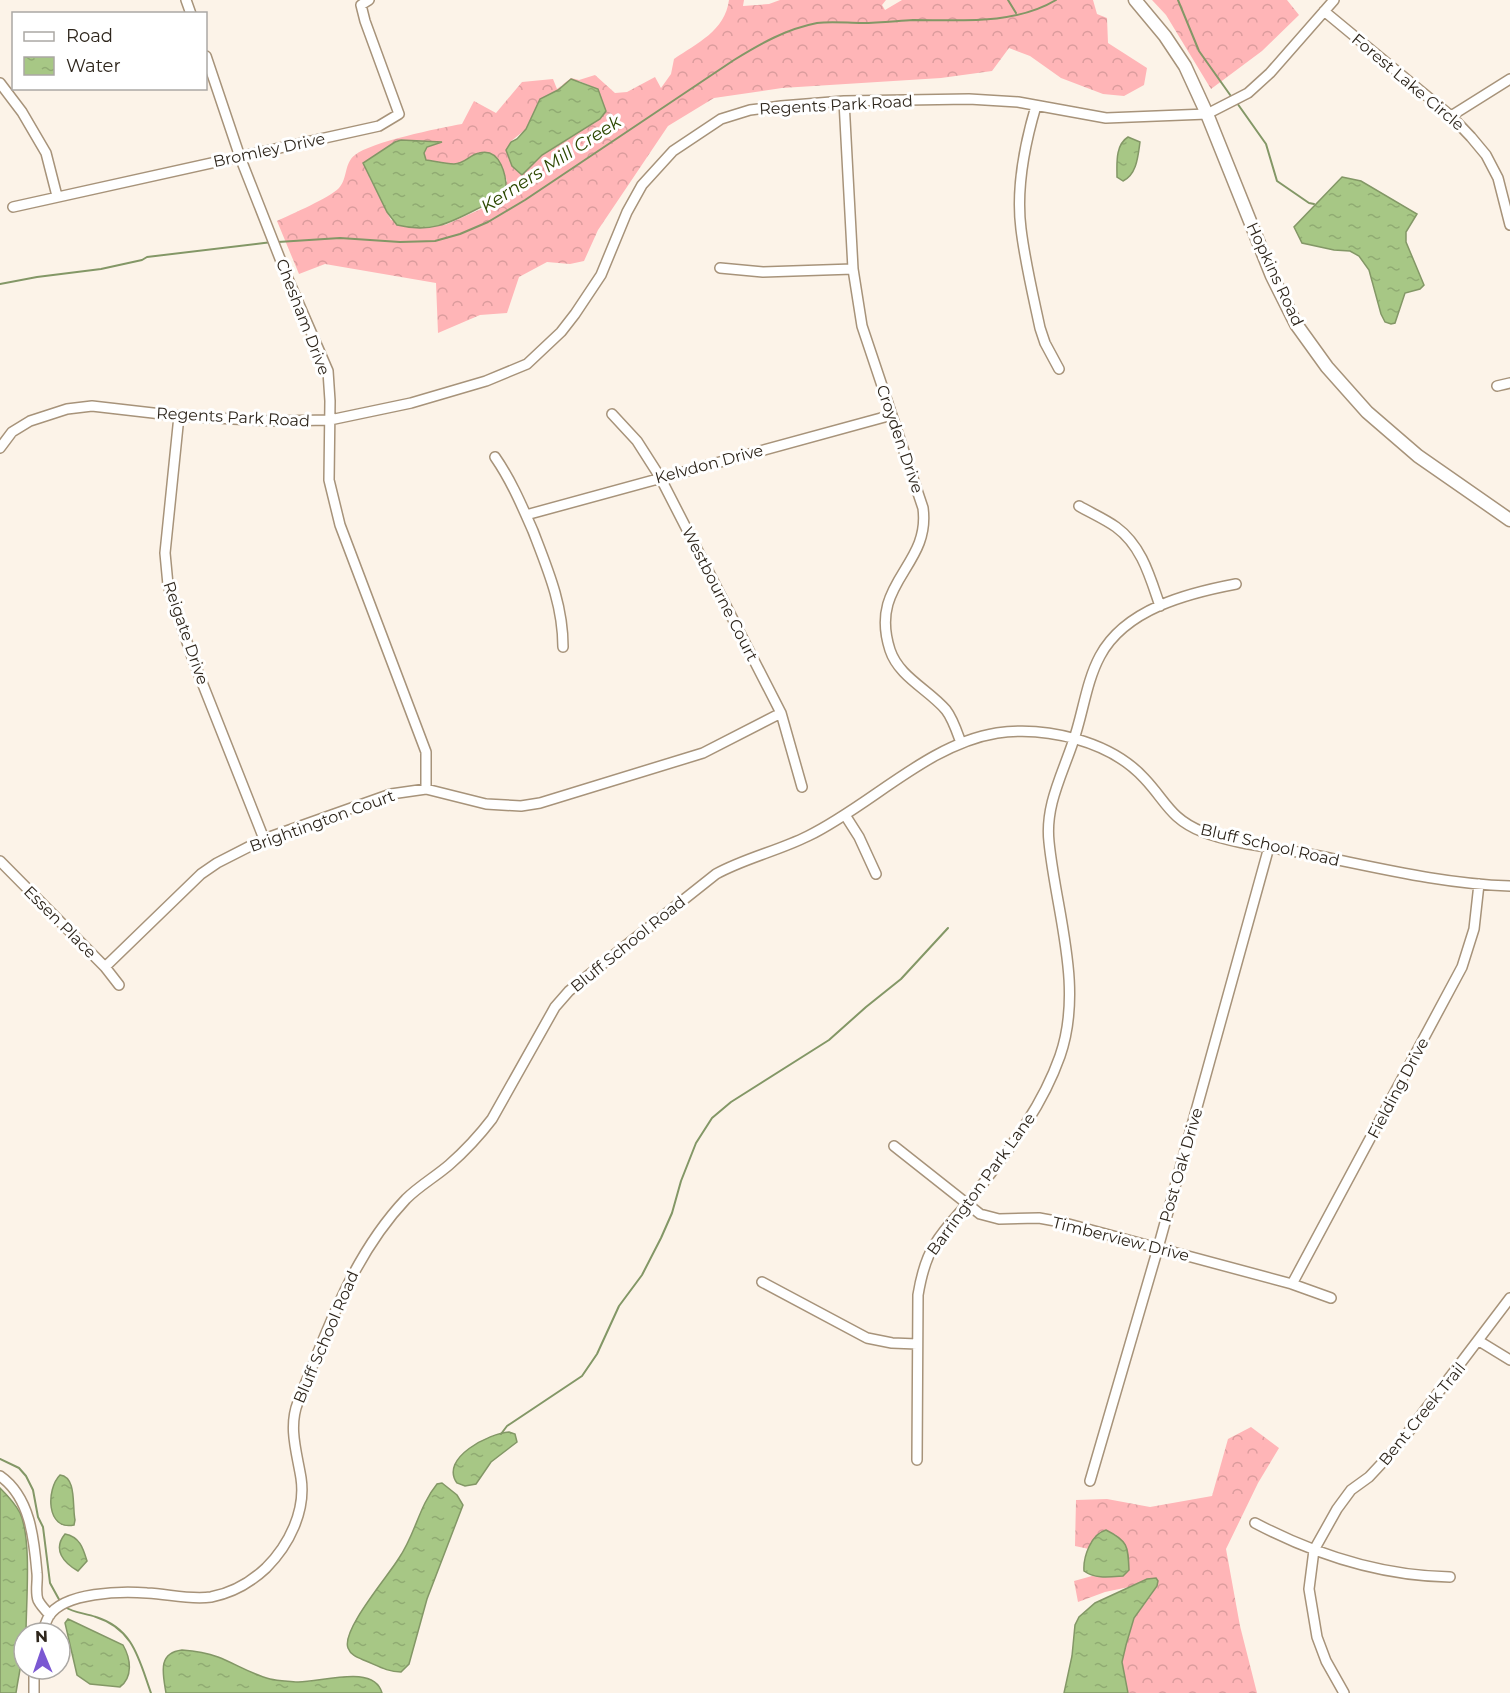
<svg xmlns="http://www.w3.org/2000/svg" width="1510" height="1693" viewBox="0 0 1510 1693" font-family="Montserrat,sans-serif">
	<style>
		.forest { fill: url(#forest-crowns); fill-rule: evenodd }
		.water { fill: url(#water-ripples); stroke: #839766; stroke-width: 1.5 }
		.lines { fill: none; stroke-linecap: round; stroke-linejoin: round }
		.stream { stroke: #839766; stroke-width: 2 }
		.street-casing { stroke: #a7937a; stroke-width: 12 }
		.secondary-casing { stroke: #a7937a; stroke-width: 15 }
		.street { stroke: #fff; stroke-width: 9 }
		.secondary { stroke: #fff; stroke-width: 12 }
		.labels { text-anchor: middle; dominant-baseline: central; stroke-width: 6; stroke-linejoin: round; paint-order: stroke }
		.street-label { font-size: 16px; fill: #2e261c; stroke: #fff }
		.water-label { font-size: 18px; font-style: italic; fill: #2d4800; stroke: #fff }
	</style>
	<defs>
		<pattern id="forest-crowns" width="20" height="18" patternUnits="userSpaceOnUse" patternTransform="scale(1.5)"><rect width="20" height="18" fill="#ffb5b7"/><path d="M2 6a3 3 0 1 1 6 0M12 15a3 3 0 1 1 6 0" fill="none" stroke="#db9c9d"/></pattern>
		<pattern id="water-ripples" width="26" height="14" patternUnits="userSpaceOnUse" patternTransform="scale(1.5)"><rect width="26" height="14" fill="#a7c785"/><path d="M2 4q2-2 4 0t4 0M15 11q2-2 4 0t4 0" fill="none" stroke="#90ab72"/></pattern>
	</defs>
	<rect width="100%" height="100%" fill="#fcf3e8"/>
	<path class="forest" d="M729,0h15l-1,6 26,-2 11,-4h106l-4,5 3,5 17,-10h191l4,14 10,4 1,25 39,25 -3,17 -20,11 -21,-2 -42,-16 -31,-22 -21,-8 -17,23 -51,7 -159,10 -68,10 -46,28 -70,104 -14,31 -14,3 -23,-2 -28,15 -12,36 -27,2 -42,18 -2,-50 -111,-19 -26,10 -22,-53c15,-7 52,-23 62,-33 9,-10 5,-25 16,-33 16,-13 84,-27 107,-31l12,-23 22,12 26,-31 31,-3 4,10 14,-11 8,2 16,-5 20,18 12,-1 28,-15 6,11 10,-14 3,-15c23,-16 51,-28 55,-59zM579,81l19,8 2,30 -58,36 -20,19 -12,-32 16,-13 14,-30 18,-9 4,-5zM409,140l31,2 -13,5 -3,6 2,7c11,2 27,7 38,2 12,-5 11,-11 26,-9l10,10 7,18 -17,24 -45,20 -54,-5 -22,-43z
		M1152,0h135l12,15 -37,36 -51,38 -45,-74z
		M1251,1427l28,21 -21,35 -32,66 14,77 17,67h-129l-6,-31 4,-17 8,-27 18,-24 4,-16 -9,1 -18,8 -24,5 -27,10 -4,-21 18,-5 9,1 15,-42 -10,-4 -11,7 -6,11 -14,-3 1,-46 31,-1 43,8 62,-11 16,-57z"/>
	<path class="water" d="M571,79l27,10 8,22 -6,8 -58,36 -20,20 -10,-9 -6,-16 5,-8 6,-3 9,-10 14,-30 18,-9z
		M1128,137l12,5c-2,14 -3,32 -17,39l-6,-4c0,-13 -2,-32 11,-40z
		M401,140l41,2 -15,5 -3,6 2,7c8,1 19,4 28,4 11,0 15,-9 25,-11 22,-6 28,24 27,40 -9,8 -18,11 -29,16 -29,15 -47,24 -80,16l-10,-13 -24,-49 32,-21z
		M1342,177l19,4 56,33 -11,18v10l18,43 -4,4 -15,4 -10,30 -4,1 -6,-2 -4,-8 -12,-44 -10,-14 -9,-5 -16,-1 -32,-7 -8,-16z
		M509,1432l6,2 2,8 -26,20 -15,22 -11,2 -8,-3c-18,-25 33,-50 52,-51z
		M60,1475c17,2 12,31 15,45l-1,5c-28,6 -28,-36 -14,-50z
		M442,1483l15,12 6,10 -36,94 -18,65 -8,8c-13,0 -23,-6 -35,-11 -7,-3 -15,-5 -18,-13 -7,-18 41,-73 51,-90 16,-23 20,-52 38,-74z
		M0,1488c8,8 15,15 20,25 12,26 6,90 6,120h-2c0,22 -5,39 -8,60h-16z
		M1106,1530c22,11 22,16 23,40l-6,6c-14,1 -28,3 -39,-5 -1,-14 7,-37 22,-41z
		M65,1534c15,3 18,14 22,27l-9,10c-14,-8 -26,-21 -13,-37z
		M1156,1578l2,3 -1,5 -23,32 -8,27 -4,17 6,31h-64l8,-37 3,-31 4,-8 16,-14 52,-24z
		M68,1619l55,26c8,14 10,32 -3,42l-30,-3 -13,-9 -12,-52z
		M182,1650c13,1 25,3 36,7 18,7 33,17 52,22 8,2 19,2 27,3 23,1 77,-19 85,11h-216c-3,-19 -9,-40 16,-43z"/>
	<g class="lines">
		<path class="stream" d="M1008,0l8,13
			M1178,0l21,51 34,48
			M1237,103l29,41 11,37 32,22 5,1
			M278,242l62,-4 60,4 35,-1 25,-7 28,-12 37,-22 209,-140c26,-16 52,-31 83,-37 14,-2 31,0 45,0 17,0 34,-2 51,-3 46,0 102,5 143,-20
			M0,284l37,-7 64,-8 41,-9 5,-3 125,-15
			M501,1434l6,-8 75,-50 15,-22 22,-48 23,-31 19,-37 11,-25 9,-32 15,-38 16,-25 19,-16 98,-62 37,-33 35,-28 47,-51
			M0,1459l19,9 7,8 7,14 5,27 5,10 7,56 11,20
			M65,1607c9,6 20,6 31,10 38,12 43,43 55,76"/>
		<defs>
			<path id="street" d="M186,0l5,14
				M1324,11l127,105 20,21 15,18 12,23 12,47
				M206,56l34,101 48,122 40,92 2,30 -1,79 11,45 86,227v37
				M0,83l22,29 24,41 11,43
				M844,101l9,168 9,57 61,182c8,59 -55,74 -33,142 9,27 38,39 56,60 7,9 11,22 15,33
				M1036,106c-11,37 -20,84 -15,123 4,33 12,66 19,99l5,15 14,26
				M1451,116l59,-37
				M13,207l366,-81 20,-12 -34,-93 -4,-16 8,-5
				M720,268l43,4 90,-3
				M1497,386l13,-3
				M612,414l25,27 23,36 121,236 21,74
				M179,416l-14,137 3,32 24,72 72,182
				M0,448l12,-16 18,-11 37,-12 25,-3 87,10 93,5 58,-1 81,-17 75,-22 41,-17 34,-32 14,-18 26,-39 26,-63 15,-27 31,-34 48,-32 29,-9 31,-4 63,-5 125,-2 49,3 88,16 101,-4 41,-21 22,-20 64,-73
				M495,457c16,23 27,49 38,74 15,39 30,74 30,116
				M1079,506c12,7 26,13 37,21 26,19 34,50 44,79
				M526,515l366,-100
				M845,815l14,22 17,37
				M0,861l105,106 14,18
				M105,967l96,-93 16,-11 47,-24 127,-45 35,-5 60,15 35,2 19,-3 163,-50 78,-40
				M894,1146l86,68 19,5 40,-1 22,4 231,62 39,14
				M762,1282l105,56 25,5 25,1
				M1292,1284l170,-317 12,-38 5,-45
				M1479,1341l31,19
				M917,1460l1,-165c3,-18 7,-36 17,-51 10,-17 25,-31 37,-46 34,-45 69,-88 88,-142 24,-69 -4,-144 -11,-214 -4,-36 13,-67 24,-100 10,-28 13,-60 27,-86 25,-47 88,-63 136,-72
				M0,1476c30,21 34,62 37,97 1,8 -2,19 1,27 3,6 8,11 12,15
				M1090,1481l68,-233 111,-401
				M1255,1523c61,32 126,53 195,54
				M42,1633c2,-5 4,-12 7,-17 15,-24 73,-25 98,-23 22,1 42,7 64,4 21,-4 40,-15 55,-29 23,-23 40,-57 35,-90 -4,-25 -13,-51 -3,-76 29,-71 54,-146 108,-203 13,-13 29,-22 43,-34 16,-14 30,-29 43,-46l63,-112 14,-16 21,-17 126,-100c29,-16 62,-23 92,-38 62,-30 120,-92 189,-103 49,-7 113,8 147,45 22,23 26,41 59,54 31,12 73,16 106,22 66,13 133,30 201,32
				M34,1693v-24
				M1344,1693l-18,-32 -9,-24 -8,-48 5,-39 23,-41 14,-19 18,-13 28,-30 113,-149"/>
			<path id="secondary" d="M1135,0l30,36 20,30 22,48 65,162 24,48 31,43 40,45 51,44 92,64"/>
		</defs>
		<use href="#street" class="street-casing"/>
		<use href="#secondary" class="secondary-casing"/>
		<use href="#street" class="street"/>
		<use href="#secondary" class="secondary"/>
	</g>
	<g class="labels">
		<g class="street-label">
			<text transform="translate(1408 82) rotate(40)">Forest Lake Circle</text>
			<text transform="translate(836 105) rotate(-3)">Regents Park Road</text>
			<text transform="translate(269 150) rotate(-12)">Bromley Drive</text>
			<text transform="translate(1275 274) rotate(65)">Hopkins Road</text>
			<text transform="translate(303 317) rotate(69)">Chesham Drive</text>
			<text transform="translate(233 417) rotate(3)">Regents Park Road</text>
			<text transform="translate(900 439) rotate(71)">Croyden Drive</text>
			<text transform="translate(709 464) rotate(-15)">Kelvdon Drive</text>
			<text transform="translate(720 594) rotate(63)">Westbourne Court</text>
			<text transform="translate(186 633) rotate(71)">Reigate Drive</text>
			<text transform="translate(322 821) rotate(-20)">Brightington Court</text>
			<text transform="translate(1270 845) rotate(13)">Bluff School Road</text>
			<text transform="translate(60 922) rotate(45)">Essen Place</text>
			<text transform="translate(628 944) rotate(-39)">Bluff School Road</text>
			<text transform="translate(1398 1088) rotate(-62)">Fielding Drive</text>
			<text transform="translate(1181 1165) rotate(-74)">Post Oak Drive</text>
			<text transform="translate(981 1184) rotate(-54)">Barrington Park Lane</text>
			<text transform="translate(1121 1239) rotate(14)">Timberview Drive</text>
			<text transform="translate(326 1337) rotate(-67)">Bluff School Road</text>
			<text transform="translate(1422 1414) rotate(-51)">Bent Creek Trail</text>
		</g>
		<g class="water-label">
			<text transform="translate(551 164) rotate(-33)">Kerners Mill Creek</text>
		</g>
	</g>
	<rect x="12" y="12" width="195" height="78" fill="#ffffff" stroke="#aba8a4" stroke-width="1.5"/>
	<rect x="24" y="32" width="30" height="9" fill="#ffffff" stroke="#aba8a4" stroke-width="1.5"/>
	<text x="66" y="42" font-size="18" fill="#2e261c">Road</text>
	<rect x="24" y="57" width="30" height="18" fill="url(#water-ripples)" stroke="#aba8a4" stroke-width="1.5"/>
	<text x="66" y="72" font-size="18" fill="#2e261c">Water</text>
	<g transform="translate(42 1651) rotate(358)"><circle r="28" fill="#ffffff" stroke="#aba8a4" stroke-width="1.5"/>
	<path d="M0-4.5L10 22L0 15L-10 22Z" fill="#7b58d2"/>
	<text y="-9" font-size="16" font-weight="bold" text-anchor="middle" fill="#2e261c">N</text>
	</g>
</svg>
